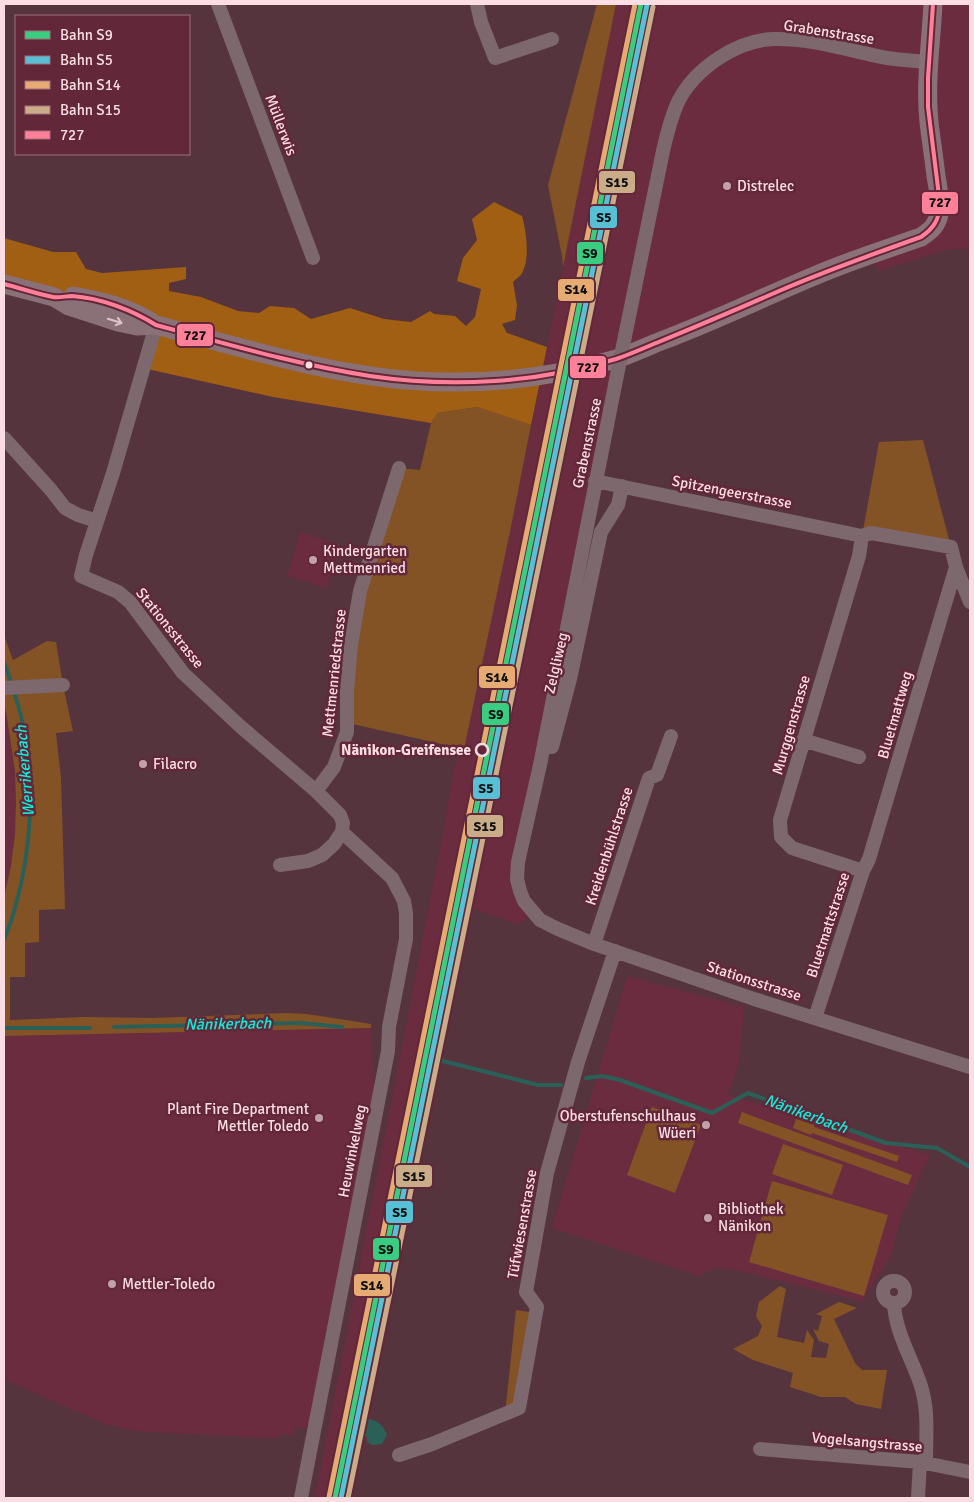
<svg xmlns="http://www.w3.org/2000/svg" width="974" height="1502" viewBox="0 0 974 1502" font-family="Signika,sans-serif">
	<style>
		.built { fill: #6b2c40 }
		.green { fill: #835326 }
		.forest { fill: #a05f12 }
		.water { fill: #2b6059 }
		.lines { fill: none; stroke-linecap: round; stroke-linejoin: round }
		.stream { stroke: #2b6059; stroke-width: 4 }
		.street { stroke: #7d686e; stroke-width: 14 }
		.secondary { stroke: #8a7178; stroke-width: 19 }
		.street-bridge { stroke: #7d686e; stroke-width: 14 }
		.bus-1-casing { stroke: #622739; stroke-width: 8 }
		.bus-1 { stroke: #ff8098; stroke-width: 4 }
		.rail-1-casing { stroke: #622739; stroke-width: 9 }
		.rail-2-casing { stroke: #622739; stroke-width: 9 }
		.rail-3-casing { stroke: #622739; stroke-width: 9 }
		.rail-4-casing { stroke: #622739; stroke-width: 9 }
		.rail-1 { stroke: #3acc80; stroke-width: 5 }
		.rail-2 { stroke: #58c0d5; stroke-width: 5 }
		.rail-3 { stroke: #e6ab73; stroke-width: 5 }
		.rail-4 { stroke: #caac88; stroke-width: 5 }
		.oneway { stroke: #e0c2c8 }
		.poi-dot { fill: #c2a2a9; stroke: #622739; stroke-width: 2 }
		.bus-dot { fill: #fcdde3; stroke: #622739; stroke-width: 2 }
		.stop-dot { fill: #622739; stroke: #fcdde3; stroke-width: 2.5 }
		.labels { text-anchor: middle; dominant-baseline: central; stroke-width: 5; stroke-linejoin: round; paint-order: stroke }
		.street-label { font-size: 15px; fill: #fcdde3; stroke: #622739 }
		.poi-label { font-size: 15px; fill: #fcdde3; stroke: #622739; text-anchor: start }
		.stop-label { font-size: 15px; font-weight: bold; fill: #fcdde3; stroke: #622739; text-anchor: end }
		.water-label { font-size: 16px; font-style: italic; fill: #08efda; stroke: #622739 }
		.line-badge { stroke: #622739; stroke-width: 2 }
		.pale-badge-label { font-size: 14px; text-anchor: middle; font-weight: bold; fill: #111 }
	</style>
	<rect width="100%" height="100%" fill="#55343e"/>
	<path class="built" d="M616,4h354v245h-21l-71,22 -7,-17 -254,104 -99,504 15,50 -14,13 -52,-19 -5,-4 -120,596h-27l129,-670 11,-65 9,-14 47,-222z
		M300,532l40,12 -13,44 -40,-12z
		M4,702l3,16 8,53 1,32 -1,31 -4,32 -7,31z
		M627,976l117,31 -5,57 -11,31 202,60 -27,58 -7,21 -4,20 -30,47 -125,-31 -22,-2 -16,8 -147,-48z
		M371,1028l4,67 -63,323 -6,10h-12l1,6 -16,1v2l-12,1 -131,-7 -31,-7 -101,-45v-343z"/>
	<path class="green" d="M597,4h19l-53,263 -1,-11 -14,-71z
		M477,407l54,18 -20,102 -47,222 -116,-26 3,-78 48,-177 21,2 11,-47 7,-10z
		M923,440l28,107 -89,-11 17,-94z
		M4,635l9,25 34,-19 9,1 7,43 10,46 -17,2 5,45 4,131 -26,1v32l-14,1v34h-15v43l75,-3 68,1 134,-5 20,1 64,10v4l-367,8v-139l7,-31 4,-32 1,-31 -1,-32 -8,-53 -3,-16z
		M652,1107l49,18 -26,68 -48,-18z
		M742,1112l170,63 -4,10 -170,-62z
		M796,1119l18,6v2l85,29 -2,6 -85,-29 -1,2 -18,-7z
		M783,1144l60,21 -11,30 -60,-21z
		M772,1181l116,34 -24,81 -115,-34z
		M780,1286l6,3 -9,48 27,6 3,-13 7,10 -3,17 15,1 3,-14 -10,-3 -6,-12 5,2 4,-15 -6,-2 23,-12 18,6 -23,11 21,44 7,7h25l-6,39 -25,-5 -11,-7h-24l-31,-10 3,-14 -40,-13 -20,-11 25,-13 4,-10 -6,-10 3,-14z
		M516,1310l20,3 -17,95 -14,6z"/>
	<path class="forest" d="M494,202l28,14c4,15 8,41 1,55 -1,4 -7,8 -10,11l4,23 -2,15 -13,4 5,9 40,14 -16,78 -54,-18 -39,6 -7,10 -158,-26 -130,-29 13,-43 -152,-42v-45l49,14h23l10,17 16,4 84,-6v12l-17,4v8l32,6 37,14 21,2 11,-7 24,2 17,11 39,-11 34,11 27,3 19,-11 4,3 21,2 11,10 9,-9 6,-28 -24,-8 6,-23 14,-18 -5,-21z"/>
	<path class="water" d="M370,1419c10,3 13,7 17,16l-5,9c-6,1 -11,2 -15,-2v-5l-6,-1 4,-15z"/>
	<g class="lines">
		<path class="stream" d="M4,662l8,23
			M4,940c3,-10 8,-19 10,-29 20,-67 23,-153 0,-219
			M114,1027l187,-4 41,4
			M4,1028h86
			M439,1060l99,25h23
			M586,1078l16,-2 18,4 92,33 36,-20 138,50 51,5 33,19"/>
		<path class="street" d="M218,4l95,254
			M477,4l4,18 14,36 57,-19
			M156,325l-43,148 -27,82 -5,21 37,16 12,10 53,71 58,54 75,64 24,24 3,8 -1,9 -8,12 -12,11 -14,6 -28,4
			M625,336l38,-185c4,-17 8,-35 16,-51 17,-32 58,-60 95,-61 38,-1 76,12 113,19 14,2 28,3 42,4
			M615,385l-75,380 -22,97 -1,17 3,12 4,10 16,19 18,9 36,15 160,55 216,68
			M4,438l47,52 14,18 13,7 19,6
			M595,481l267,55
			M862,536l-3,20 -79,264 1,17 11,11 71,23
			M862,536l9,-3 80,14 5,20 14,35
			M4,688l59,-3
			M803,740l56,17
			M552,747l18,-68 31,-147 17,-27 4,-19
			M316,791l18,-24 13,-35v-41l4,-46 9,-54 39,-123
			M594,944l55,-166 8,-3 14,-39
			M815,1018l48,-147 6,-12 87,-292
			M883 1292a11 11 0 1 1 22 0a11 11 0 1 1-22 0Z
			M894,1303c1,28 17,54 26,80 9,25 6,53 6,80
			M760,1449l160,13 50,10
			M399,1455l33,-11 87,-36 18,-101 -11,-15 21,-119 31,-111 37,-111
			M301,1498l87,-447 1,-24 17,-88v-26l-2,-12 -12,-23 -50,-46
			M918,1498l2,-36"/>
		<path class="secondary" d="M4,284l50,13 15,9 49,16 19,4 19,-1c95,25 191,56 290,57 57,1 115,-7 170,-23 15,-5 30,-12 45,-18 53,-20 105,-45 158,-67 33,-14 68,-25 102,-37 9,-6 16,-11 18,-23 2,-13 -1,-26 -3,-38 -2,-18 -5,-36 -7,-54 -4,-39 2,-79 4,-118
			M73,296c27,5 55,11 78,26"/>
		<path class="street-bridge" d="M615,385l10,-49"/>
		<defs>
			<path id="bus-1" d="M4,284c16,4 33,10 49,13 6,1 13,-1 19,-1 29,2 60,14 84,29 71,19 142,40 214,51 81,12 168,7 246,-17 15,-5 30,-12 45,-18 39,-16 79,-33 118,-50 46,-20 94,-37 142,-54 13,-9 18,-17 19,-33l-12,-97v-29l5,-74"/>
		</defs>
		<use href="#bus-1" class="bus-1-casing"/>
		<use href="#bus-1" class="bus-1"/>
		<defs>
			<path id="rail-1" d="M335,1498l306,-1494"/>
			<path id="rail-2" d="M341,1498l306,-1493"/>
			<path id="rail-3" d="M329,1497l306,-1493"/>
			<path id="rail-4" d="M348,1498l305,-1491"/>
		</defs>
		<use href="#rail-1" class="rail-1-casing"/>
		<use href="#rail-2" class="rail-2-casing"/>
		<use href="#rail-3" class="rail-3-casing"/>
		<use href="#rail-4" class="rail-4-casing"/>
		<use href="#rail-1" class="rail-1"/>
		<use href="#rail-2" class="rail-2"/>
		<use href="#rail-3" class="rail-3"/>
		<use href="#rail-4" class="rail-4"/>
	</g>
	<defs><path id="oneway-shaft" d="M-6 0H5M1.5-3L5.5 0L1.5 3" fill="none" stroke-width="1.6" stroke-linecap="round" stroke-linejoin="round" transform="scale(1.25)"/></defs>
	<use class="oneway" href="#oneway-shaft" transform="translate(115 321) rotate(17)"/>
	<g class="poi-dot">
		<circle cx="727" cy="186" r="5"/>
		<circle cx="313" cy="560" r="5"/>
		<circle cx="143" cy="764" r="5"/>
		<circle cx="319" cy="1118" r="5"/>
		<circle cx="706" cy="1125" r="5"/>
		<circle cx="708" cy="1218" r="5"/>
		<circle cx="112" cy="1284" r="5"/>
	</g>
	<circle class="bus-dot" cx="309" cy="365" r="4.5"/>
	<circle class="stop-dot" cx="482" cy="750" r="6"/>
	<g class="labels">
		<g class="street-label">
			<text transform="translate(829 32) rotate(9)">Grabenstrasse</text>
			<text transform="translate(281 125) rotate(69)">Müllerwis</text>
			<text transform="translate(587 443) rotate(-78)">Grabenstrasse</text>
			<text transform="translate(732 492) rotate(11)">Spitzengeerstrasse</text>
			<text transform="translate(170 628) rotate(51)">Stationsstrasse</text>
			<text transform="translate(556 663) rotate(-77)">Zelgliweg</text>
			<text transform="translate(334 673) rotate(-84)">Mettmenriedstrasse</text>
			<text transform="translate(895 715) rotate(-74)">Bluetmattweg</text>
			<text transform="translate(791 725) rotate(-74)">Murggenstrasse</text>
			<text transform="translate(609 846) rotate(-72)">Kreidenbühlstrasse</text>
			<text transform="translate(828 925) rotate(-72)">Bluetmattstrasse</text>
			<text transform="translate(754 981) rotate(18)">Stationsstrasse</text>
			<text transform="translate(352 1151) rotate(-79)">Heuwinkelweg</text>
			<text transform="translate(522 1224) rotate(-80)">Tüfwiesenstrasse</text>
			<text transform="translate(867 1442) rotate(5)">Vogelsangstrasse</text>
		</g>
		<g class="poi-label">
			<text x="737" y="186">Distrelec</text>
			<text x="323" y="551">Kindergarten<tspan x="323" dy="17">Mettmenried</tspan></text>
			<text x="153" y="764">Filacro</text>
			<text x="309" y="1109" text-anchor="end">Plant Fire Department<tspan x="309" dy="17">Mettler Toledo</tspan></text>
			<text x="696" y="1116" text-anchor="end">Oberstufenschulhaus<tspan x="696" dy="17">Wüeri</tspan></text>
			<text x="718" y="1209">Bibliothek<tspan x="718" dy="17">Nänikon</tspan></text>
			<text x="122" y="1284">Mettler-Toledo</text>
		</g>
		<g class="stop-label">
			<text x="471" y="750">Nänikon-Greifensee</text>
		</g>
		<g class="water-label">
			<text transform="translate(25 771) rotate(-95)">Werrikerbach</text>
			<text transform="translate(228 1024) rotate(-1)">Nänikerbach</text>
			<text transform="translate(806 1114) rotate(20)">Nänikerbach</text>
		</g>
	</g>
	<g class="line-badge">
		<rect x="598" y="170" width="38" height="24" rx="5" fill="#caac88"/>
		<rect x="921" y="191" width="38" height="24" rx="5" fill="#ff8098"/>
		<rect x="589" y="205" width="29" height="24" rx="5" fill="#58c0d5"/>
		<rect x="576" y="241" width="28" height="24" rx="5" fill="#3acc80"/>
		<rect x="557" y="278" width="38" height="24" rx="5" fill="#e6ab73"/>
		<rect x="176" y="323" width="38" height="24" rx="5" fill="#ff8098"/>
		<rect x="569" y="355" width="38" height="24" rx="5" fill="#ff8098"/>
		<rect x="478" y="665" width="38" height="24" rx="5" fill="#e6ab73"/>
		<rect x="481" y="702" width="29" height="24" rx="5" fill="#3acc80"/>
		<rect x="472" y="776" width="29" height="24" rx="5" fill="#58c0d5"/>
		<rect x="466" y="814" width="38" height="24" rx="5" fill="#caac88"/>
		<rect x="395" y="1164" width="38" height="24" rx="5" fill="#caac88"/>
		<rect x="385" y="1200" width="29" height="24" rx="5" fill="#58c0d5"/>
		<rect x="372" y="1237" width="28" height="24" rx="5" fill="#3acc80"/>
		<rect x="353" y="1273" width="38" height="24" rx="5" fill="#e6ab73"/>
	</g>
	<g class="pale-badge-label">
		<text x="617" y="187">S15</text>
		<text x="940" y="207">727</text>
		<text x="604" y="222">S5</text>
		<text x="590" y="258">S9</text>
		<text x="576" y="294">S14</text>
		<text x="195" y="340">727</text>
		<text x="588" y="372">727</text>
		<text x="497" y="682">S14</text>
		<text x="496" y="719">S9</text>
		<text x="486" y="793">S5</text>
		<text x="485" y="831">S15</text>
		<text x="414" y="1181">S15</text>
		<text x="400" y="1217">S5</text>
		<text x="386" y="1254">S9</text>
		<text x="372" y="1290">S14</text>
	</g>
	<rect width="974" height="1502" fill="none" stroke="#fcdde3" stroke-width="10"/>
	<rect x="15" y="15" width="175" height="140" fill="#622739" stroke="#a0707d"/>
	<rect x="25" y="31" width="25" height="8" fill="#3acc80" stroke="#a0707d"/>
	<text x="60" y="40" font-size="15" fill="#fcdde3">Bahn S9</text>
	<rect x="25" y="56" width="25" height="8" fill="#58c0d5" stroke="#a0707d"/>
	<text x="60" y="65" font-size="15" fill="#fcdde3">Bahn S5</text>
	<rect x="25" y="81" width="25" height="8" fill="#e6ab73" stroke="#a0707d"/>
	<text x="60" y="90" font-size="15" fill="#fcdde3">Bahn S14</text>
	<rect x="25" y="106" width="25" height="8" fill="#caac88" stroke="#a0707d"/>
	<text x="60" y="115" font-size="15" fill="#fcdde3">Bahn S15</text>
	<rect x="25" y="131" width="25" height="8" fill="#ff8098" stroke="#a0707d"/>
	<text x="60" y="140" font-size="15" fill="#fcdde3">727</text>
</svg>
